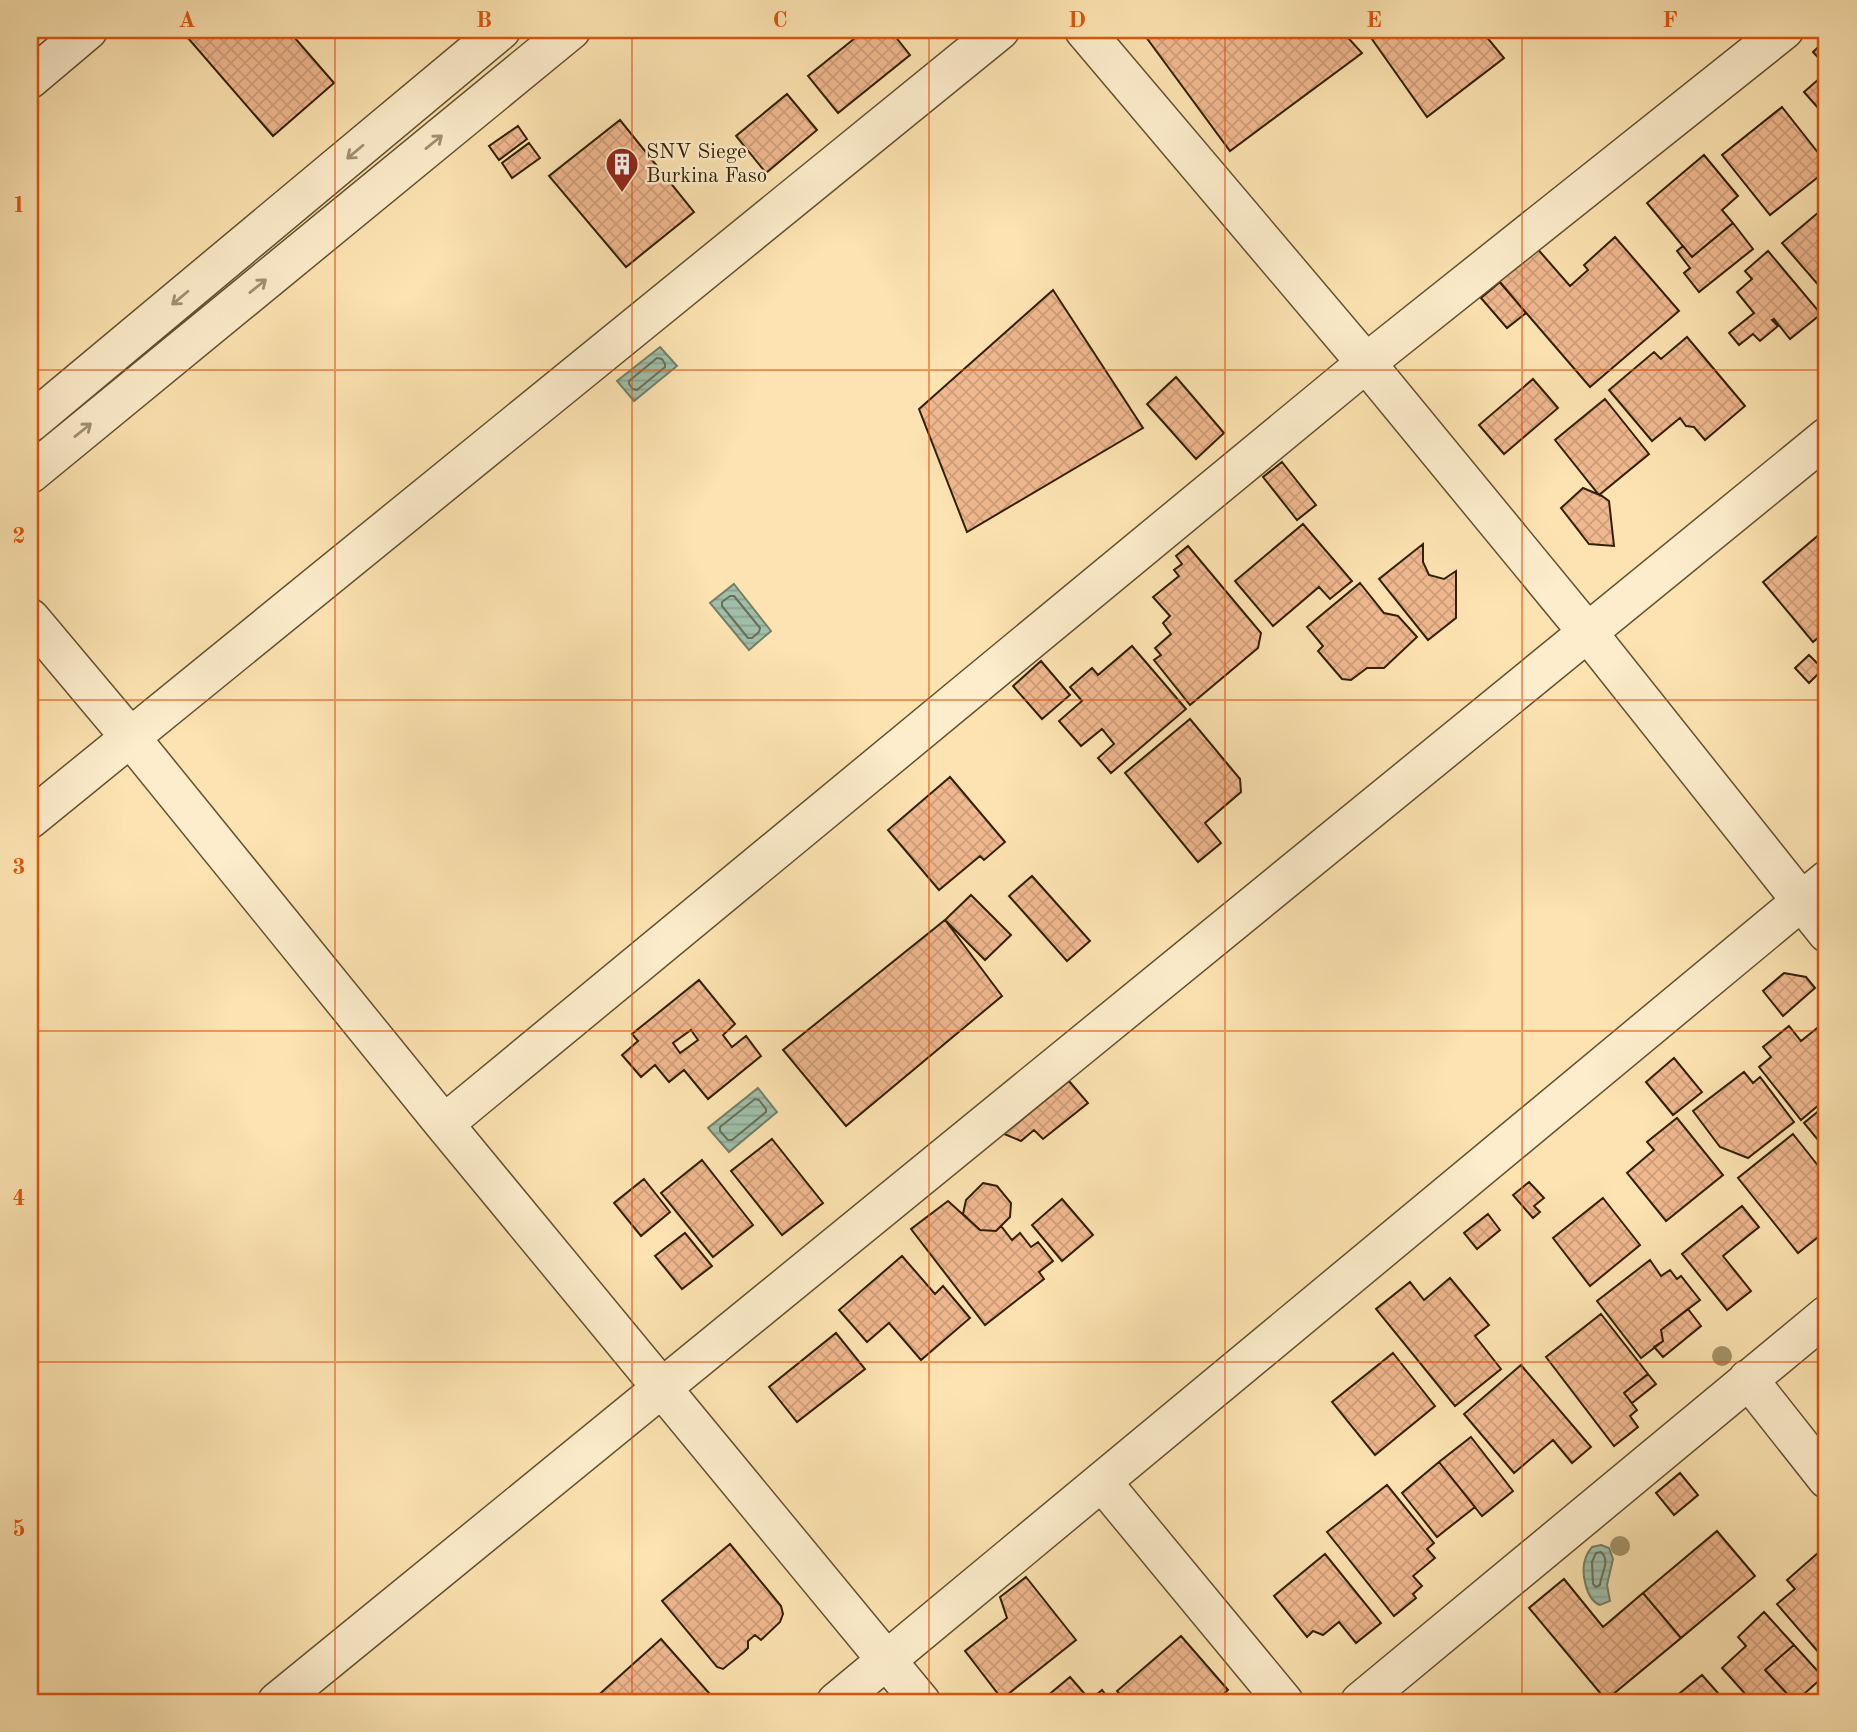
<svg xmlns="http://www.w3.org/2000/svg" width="1857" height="1732" viewBox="0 0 1857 1732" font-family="'Old Standard TT',serif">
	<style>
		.water { fill: url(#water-rules); stroke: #747f67; stroke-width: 2 }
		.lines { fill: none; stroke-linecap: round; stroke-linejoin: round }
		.shore { stroke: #696f56; stroke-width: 2 }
		.building { fill: url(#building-cross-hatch); stroke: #322004; stroke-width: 2; fill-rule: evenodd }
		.street-casing { stroke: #64512f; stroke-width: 41 }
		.street { stroke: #fdedcc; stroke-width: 38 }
		.tree { fill: #a49368 }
		.oneway { stroke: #a29172 }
		.grid { fill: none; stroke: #df560c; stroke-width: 2; stroke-opacity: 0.55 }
		.labels { text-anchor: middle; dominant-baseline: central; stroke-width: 5; stroke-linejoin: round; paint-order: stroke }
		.poi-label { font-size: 21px; fill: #322004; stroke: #fdedcc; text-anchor: start }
		.neatline { fill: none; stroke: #df560c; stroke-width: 2.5 }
		.grid-label { font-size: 23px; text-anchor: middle; font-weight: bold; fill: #df560c }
	</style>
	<defs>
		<pattern id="water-rules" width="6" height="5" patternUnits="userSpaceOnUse" patternTransform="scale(1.75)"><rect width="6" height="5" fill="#a0bea9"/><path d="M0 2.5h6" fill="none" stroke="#8aa390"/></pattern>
		<pattern id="building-cross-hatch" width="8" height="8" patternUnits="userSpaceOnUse" patternTransform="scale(1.75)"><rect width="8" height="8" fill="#f0b88f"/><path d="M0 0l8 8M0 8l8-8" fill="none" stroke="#ce9e7a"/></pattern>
	</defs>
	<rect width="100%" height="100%" fill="#fce3b1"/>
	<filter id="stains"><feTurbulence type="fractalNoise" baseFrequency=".00286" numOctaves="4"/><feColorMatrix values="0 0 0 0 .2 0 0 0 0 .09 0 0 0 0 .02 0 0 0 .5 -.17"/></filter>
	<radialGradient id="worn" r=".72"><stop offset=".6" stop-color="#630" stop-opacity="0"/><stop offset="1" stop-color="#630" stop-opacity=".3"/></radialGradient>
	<path class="water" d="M660,347l17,19 -43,35 -17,-20z
		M734,584l37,47 -22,19 -39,-47z
		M758,1088l19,24 -48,40 -21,-24z
		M1601,1545l8,3 4,11 -6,26 3,16 -10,4c-14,-5 -20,-34 -14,-48 1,-4 4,-7 6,-10z"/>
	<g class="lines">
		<path class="shore" d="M657,358l5,1 3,5v3l-28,23 -4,-1 -4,-5v-3z
			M730,596h4l26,32 -1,4 -7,6h-4l-26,-32v-4z
			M755,1099l4,1 7,9v3l-34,28h-4l-8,-9v-4z
			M1601,1552c10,9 0,21 -1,33l-4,2 -3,-3 -1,-22 4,-9z"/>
	</g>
	<path class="building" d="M181,30h107l46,53 -61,53z
		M865,30h25l20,25 -72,58 -30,-37z
		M1147,30h194l21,23 -132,98 -87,-118z
		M1375,30h106l23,28 -77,59 -58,-82z
		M1827,39v28l-14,-15z
		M1827,72v46l-23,-26z
		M787,94l30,36 -51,43 -30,-37z
		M1782,107l45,57v6l-57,45 -48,-60z
		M620,120l74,92 -68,55 -77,-91z
		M518,126l9,13 -28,21 -10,-14z
		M529,143l11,15 -28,20 -10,-15z
		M1704,155l34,41 -16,14 11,13 -41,34 -45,-54z
		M1826,206l1,1v88l-45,-52z
		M1733,223l20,26 -54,43 -15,-19 6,-5 -13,-17 6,-5 9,11z
		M1615,237l64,74 -89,76 -93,-108 38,-33 35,40 18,-16 -4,-5z
		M1768,251l53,63 -31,25 -16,-20 -2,1 6,6 -18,15 -7,-7 -14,11 -10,-12 25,-20 -17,-21 15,-13 -7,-8z
		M1500,282l26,31 -19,15 -26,-30z
		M1053,290l90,138 -176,104 -48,-123z
		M1687,337l58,69 -40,34 -11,-13 -8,-1 -6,-8 -28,23 -43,-51 45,-38 7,7z
		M1176,377l48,56 -28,26 -49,-55z
		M1533,379l25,29 -54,46 -25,-29z
		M1605,399l44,55 -50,41 -44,-55z
		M1282,462l34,43 -19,15 -34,-43z
		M1583,488l19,8 7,5 5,45 -25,-2 -28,-36z
		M1303,524l49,57 -22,18 -11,-12 -46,39 -38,-45z
		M1827,528v102l-14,12 -50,-60z
		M1423,544v18l6,13 15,4 12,-8v47l-28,22 -49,-61z
		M1188,546l73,87 -3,15 -68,57 -36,-45 7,-5 -6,-7 16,-14 -8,-11 7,-7 -17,-19 26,-21 -5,-6 8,-6 -6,-8z
		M1360,583l24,30 14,3 19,21 -33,31h-17l-16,12 -9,-1 -24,-28 5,-5 -16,-19z
		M1132,646l54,63 -75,64 -13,-15 16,-14 -12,-15 -21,17 -22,-25 23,-20 -12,-14 22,-19 6,7z
		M1809,655l14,14 -14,14 -14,-15z
		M1041,661l29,34 -28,24 -29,-33z
		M1190,719l50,60 1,13 -36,31 16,20 -23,19 -73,-89z
		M950,777l55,65 -21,18 -4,-4 -41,34 -51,-60z
		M1032,876l58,65 -23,20 -58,-65z
		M971,895l40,40 -26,25 -40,-40z
		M945,920l57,76 -156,130 -63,-76z
		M1784,973l22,4 9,11 -32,28 -20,-25z
		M699,980l36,44 -12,11 9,12 14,-11 15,20 -53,43 -24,-29 -15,12 -14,-17 -14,12 -19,-22 16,-14 -6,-7zM691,1030l7,10 -18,13 -7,-10z
		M1827,1020v78l-26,22 -42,-53 12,-10 -8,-10 26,-21 12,15z
		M1674,1058l28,34 -29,23 -27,-33z
		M1744,1072l9,11 7,-6 34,45 -46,36 -28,-11 -27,-36z
		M1069,1081l19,22 -45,36 -9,-9 -13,11 -17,-7z
		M1827,1104v47l-23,-28z
		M1677,1118l46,57 -57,46 -39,-48 27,-23 -7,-8z
		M1793,1134l34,43v53l-29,23 -60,-75z
		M772,1139l51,64 -41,32 -51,-64z
		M702,1160l51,65 -40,32 -52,-64z
		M644,1179l26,33 -29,24 -27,-33z
		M1529,1182l15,16 -10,8 6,6 -7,6 -20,-23z
		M983,1183l14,3 14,17 -1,14 -14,14 -16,-1 -17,-16 3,-14z
		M1603,1198l37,47 -50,41 -37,-48z
		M1062,1199l31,36 -31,26 -30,-36z
		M948,1201l32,29 16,1 5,-5 11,14 8,-7 11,14 7,-5 15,19 -14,11 5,7 -59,46 -74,-96z
		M1742,1206l17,21 -36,29 28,35 -24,19 -45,-56z
		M1488,1214l12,16 -23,19 -13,-16z
		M685,1233l27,33 -30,23 -27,-33z
		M902,1256l33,38 8,-8 27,32 -49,42 -32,-37 -22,19 -28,-32z
		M1650,1260l11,16 9,-6 7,9 4,-3 19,24 -39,30 2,11 -22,17 -44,-57z
		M1450,1278l39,47 -14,11 26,33 -46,37 -79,-97 34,-27 14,18z
		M1688,1309l13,17 -38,31 -9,-10 9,-6 -2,-11z
		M1601,1314l47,60 -24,19 13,17 -7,6 8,11 -24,19 -68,-89z
		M836,1333l29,36 -68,53 -28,-35z
		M1393,1353l42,53 -60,49 -43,-53z
		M1521,1365l70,82 -19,16 -19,-23 -39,33 -50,-59z
		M1648,1374l8,10 -24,19 -8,-10z
		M1471,1437l42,54 -31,25 -43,-54z
		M1439,1462l36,45 -38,30 -35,-44z
		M1680,1473l18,22 -24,20 -18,-22z
		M1387,1485l47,58 -7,6 8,9 -22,18 9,10 -9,8 3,4 -22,18 -67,-84z
		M1717,1531l38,45 -74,62 -38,-45z
		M730,1544l51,62 2,8 -3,8 -19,18 -6,-5 -7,6v7l-4,4 -21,17 -6,-2 -55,-66z
		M1827,1545v103l-7,6 -43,-50 18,-15 -8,-9z
		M1325,1554l56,69 -25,20 -17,-21 -16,13 -10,-4 -6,6 -33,-41z
		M1026,1577l50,63 -74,59 -37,-48 42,-33 -7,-21z
		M1564,1579l39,48 40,-34 38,45 -75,62 -77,-92z
		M1764,1612l30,33 -29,25 24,26 -7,6h-40l6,-5 -26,-29 24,-22 -8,-9z
		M1181,1636l47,54 -11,10 2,2h-92l-10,-11z
		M661,1639l56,63h-120l-3,-3z
		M1794,1645l29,32 -28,25 -30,-32z
		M1702,1675l24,27h-57z
		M1070,1677l20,23 12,-10 9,12h-71z"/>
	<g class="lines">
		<defs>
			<path id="street" d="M1084,30l282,333 222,270 239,300
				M30,79l58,-49
				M30,423l471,-393
				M30,474l541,-444
				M30,618l100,119 314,387 477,578
				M30,819l970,-789
				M444,1124l922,-761 418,-333
				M1748,1379l79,100
				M1102,1482l182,220
				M277,1702l1550,-1265
				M836,1702l991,-822
				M1360,1702l467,-387"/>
		</defs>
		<use href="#street" class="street-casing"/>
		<use href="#street" class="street"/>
	</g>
	<g class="tree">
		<circle cx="1722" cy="1356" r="10"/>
		<circle cx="1620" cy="1546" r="10"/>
	</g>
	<defs><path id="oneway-shaft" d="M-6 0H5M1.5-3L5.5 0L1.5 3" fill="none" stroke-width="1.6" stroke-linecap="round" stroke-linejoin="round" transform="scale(1.75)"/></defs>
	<g class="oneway">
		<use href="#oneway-shaft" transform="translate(434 142) rotate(-39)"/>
		<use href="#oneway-shaft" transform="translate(355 152) rotate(140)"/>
		<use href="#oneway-shaft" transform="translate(258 286) rotate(-39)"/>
		<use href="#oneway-shaft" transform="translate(180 298) rotate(140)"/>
		<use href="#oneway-shaft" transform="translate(83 430) rotate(-39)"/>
	</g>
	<path class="grid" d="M335,30v1672M632,30v1672M929,30v1672M1225,30v1672M1522,30v1672M30,370h1797M30,700h1797M30,1031h1797M30,1362h1797"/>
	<defs>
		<symbol id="building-pin" viewBox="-11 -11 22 30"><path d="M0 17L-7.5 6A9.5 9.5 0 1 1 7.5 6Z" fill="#8f2418" stroke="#fdedcc"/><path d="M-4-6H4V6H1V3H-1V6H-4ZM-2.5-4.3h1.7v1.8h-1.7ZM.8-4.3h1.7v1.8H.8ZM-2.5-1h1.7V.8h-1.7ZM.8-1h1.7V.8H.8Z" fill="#fff"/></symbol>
	</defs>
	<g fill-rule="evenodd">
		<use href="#building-pin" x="603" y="145" width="38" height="52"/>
	</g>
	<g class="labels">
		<g class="poi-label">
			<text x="646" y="152">SNV Siege<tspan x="646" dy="24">Burkina Faso</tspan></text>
		</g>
	</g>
	<rect width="1857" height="1732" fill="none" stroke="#fce3b1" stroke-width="77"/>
	<rect x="38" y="38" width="1780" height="1656" class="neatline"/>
	<g class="grid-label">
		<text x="187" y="27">A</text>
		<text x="484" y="27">B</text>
		<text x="780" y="27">C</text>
		<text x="1077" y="27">D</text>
		<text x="1374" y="27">E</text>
		<text x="1670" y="27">F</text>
		<text x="19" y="212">1</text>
		<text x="19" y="543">2</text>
		<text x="19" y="874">3</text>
		<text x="19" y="1205">4</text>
		<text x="19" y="1536">5</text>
	</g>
	<rect width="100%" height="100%" filter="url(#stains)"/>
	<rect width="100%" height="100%" fill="url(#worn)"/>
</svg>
